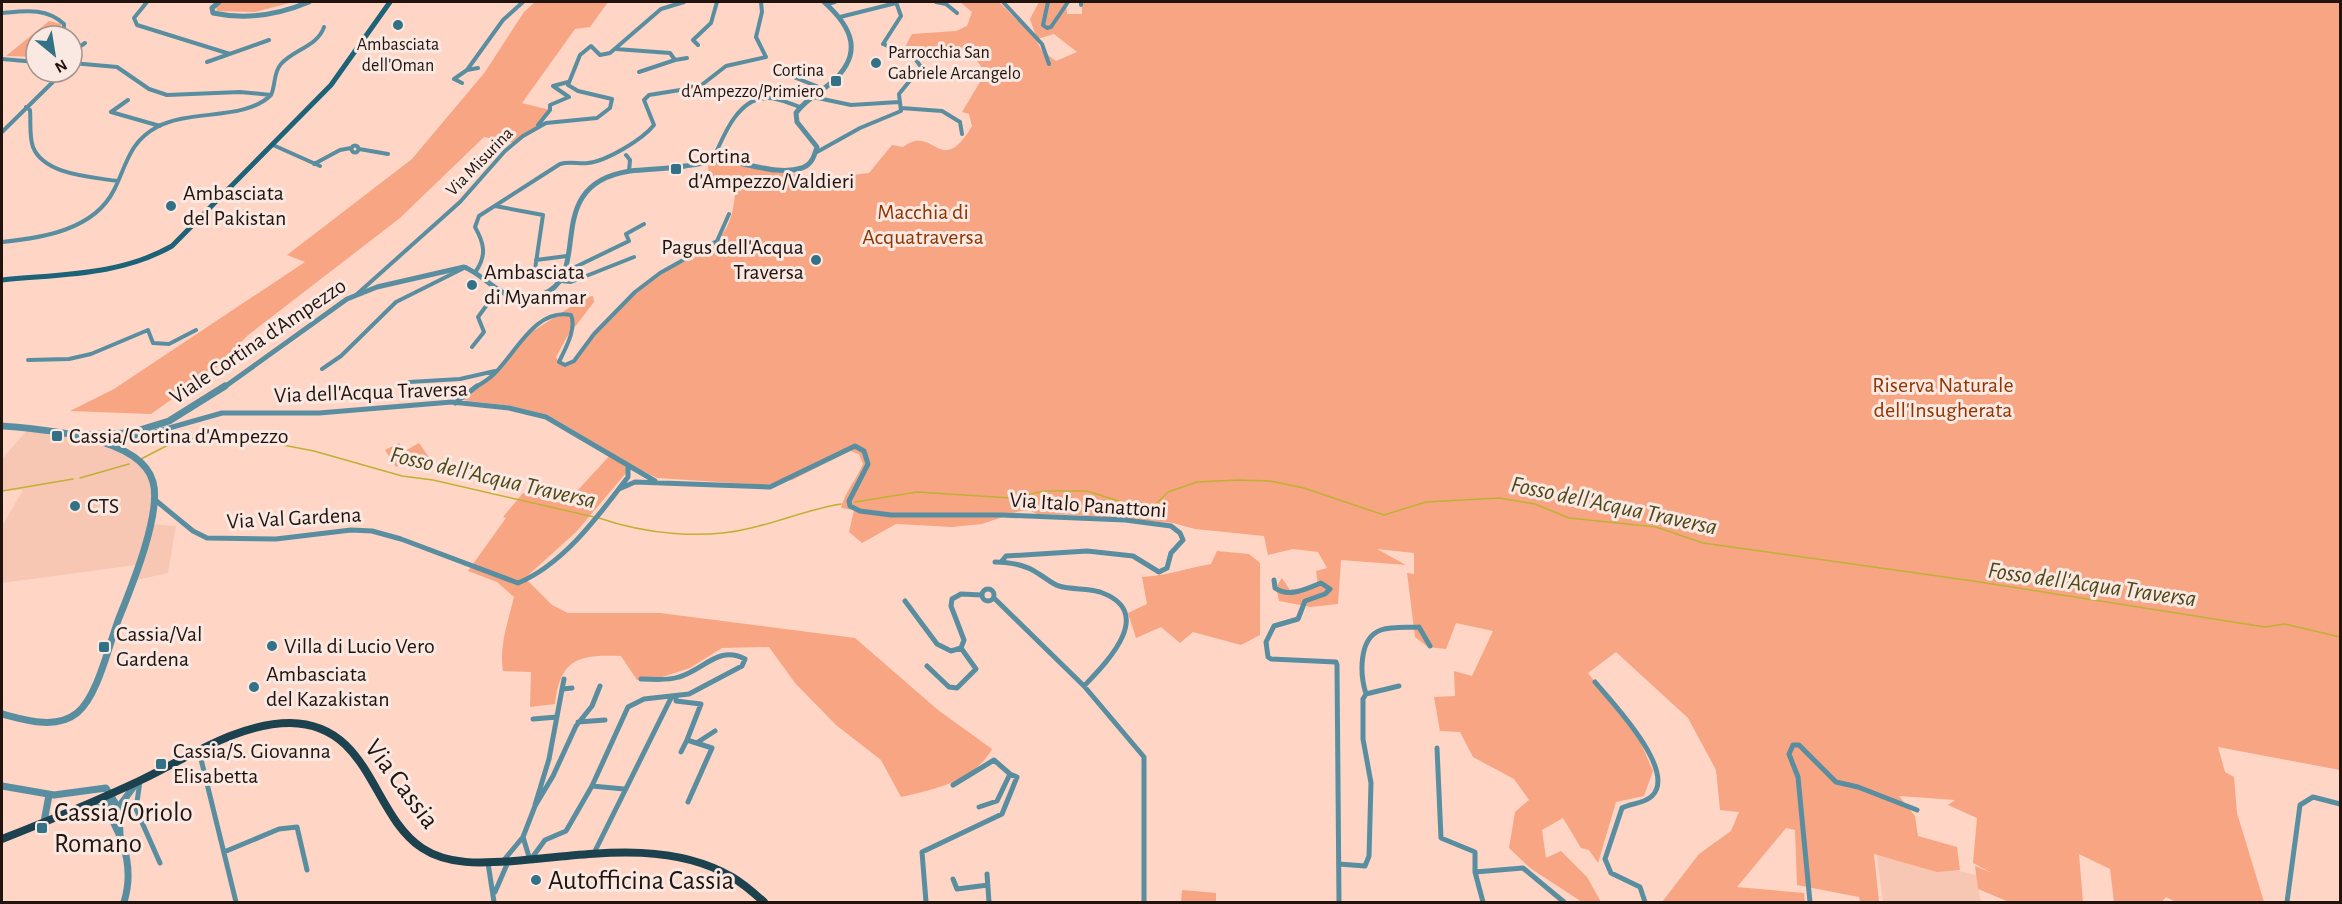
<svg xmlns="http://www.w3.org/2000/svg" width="2342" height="904" viewBox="0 0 2342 904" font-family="'Alegreya Sans',sans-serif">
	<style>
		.built { fill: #f8c7b3 }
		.green { fill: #f8a583 }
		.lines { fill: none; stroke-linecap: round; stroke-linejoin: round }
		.stream { stroke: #bfb134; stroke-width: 1.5 }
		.minor-far1 { stroke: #598ea1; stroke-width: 4 }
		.minor { stroke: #598ea1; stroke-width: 5 }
		.tertiary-far1 { stroke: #598ea1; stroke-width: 5 }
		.tertiary { stroke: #598ea1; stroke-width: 7 }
		.secondary { stroke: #1c6379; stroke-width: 5 }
		.primary { stroke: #1d424f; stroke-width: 8 }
		.poi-dot { fill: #337186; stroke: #fae9e2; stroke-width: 2 }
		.labels { text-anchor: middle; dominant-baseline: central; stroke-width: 6; stroke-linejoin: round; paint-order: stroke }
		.far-poi-label { font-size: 18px; fill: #21130e; stroke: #fae9e2 }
		.far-street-label { font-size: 18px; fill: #21130e; stroke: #fae9e2 }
		.poi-label { font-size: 22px; fill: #21130e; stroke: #fae9e2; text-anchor: start }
		.park-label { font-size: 22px; fill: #913500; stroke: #fae9e2 }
		.street-label { font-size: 22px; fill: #21130e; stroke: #fae9e2 }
		.water-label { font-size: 24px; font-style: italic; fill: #4e4817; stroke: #fae9e2 }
		.near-street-label { font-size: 27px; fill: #21130e; stroke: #fae9e2 }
		.near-poi-label { font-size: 27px; fill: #21130e; stroke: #fae9e2; text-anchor: start }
	</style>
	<rect width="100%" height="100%" fill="#ffd5c5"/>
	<path class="built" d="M29,428l73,14 34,18 17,20 -4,44 27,2 -8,47 -36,8 4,-16 -134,18v-57l21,-36 -21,1v-32z
		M1876,850l100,25 5,27h-98z"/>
	<path class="green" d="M223,2h70l-38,10 -38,-1 -1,-4z
		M535,2h73l-18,25 -15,2 -53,74 28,7 -12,16 -24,17 -30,-6 -84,81 -153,118 -30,31 -66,47 -81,-3 44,-22 191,-127 -18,-7 125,-96 73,-87 39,-60z
		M960,2h39l36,36 7,13 14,10 21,-9 -23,-18 -17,5 -7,-20 9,-17h27l1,12h15v-12h1258v768l-122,-23 7,25 9,5 3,36 27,89h-88l-10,-5 -4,5h-48l-4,-33 -31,-15 4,48h-74l-31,-13 -3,-23 17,7 -19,-10 4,-45 -29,-13 7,-5 -56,-4 16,20 3,20 39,11 3,23 -23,2 -63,-18 5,48h-19l-1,-5 -62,-12 -2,-55 -9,-2 -49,59 67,6 1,9h-143l37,-48 32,-23 8,-19 -19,-2 -4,-40 -28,-52 -72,-66 -28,21 52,68 13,30 -9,25 -28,6 -18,61 -9,-13 -8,-2 -18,-30 -21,12 4,28 15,-7 26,26 14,25h-19l-52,-34 -21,-20 6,-36 14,-12 -15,-21 -41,-22 -13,-25 -20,-1 -6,-34 21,-1 -1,-25 18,5 21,-45 -37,-8 -10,26 -18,-2 -13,-10 -8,-64 7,1v-21l-37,-4 29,16 -65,-5 -3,44 -27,3 -32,-6 -3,-14 6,-9 8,12 28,-5 -2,-14 11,-3 -9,-16 -25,-3 -25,6 -4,-19 -69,-7 -22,-6 -93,-8 -43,-1 -6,-3h-11l-38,13 -30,3 -56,-3 -34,19 -13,-11 5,-22 -13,-2c4,-16 15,-28 22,-44l-4,-10 -9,-3 -58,29 -27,5 -108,-7 -25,-12 -56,66 -51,46 27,27 16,8h92l195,25 83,72 54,39c-19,33 -57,40 -91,48l-20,-37 -45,-35 -41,-42 -26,-36 -47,1 -32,20 -40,13 -13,-1 -16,-24c-43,-2 -61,3 -66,48l-25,3 1,-35 -28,-1c-4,-25 5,-49 11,-74l-17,-15 -29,-11 38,-53 -3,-1 20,-24 42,11 47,-51 -64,-38 -36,-9 -50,-6 33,-26 32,-39 59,-38 7,-1 1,6 -27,35 -11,20 5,8 12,-2c18,-29 44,-57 71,-78 41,-33 86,-25 91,-91l-8,-10 -18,-3 -1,-17 10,-1 109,15 42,-5 23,-28 11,2c32,-24 37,33 69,-21l-3,-12 -7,-2 18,-30 -3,-1 6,-12 -14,-19 -52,5 -14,-4 9,-17 44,-3 11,-5 5,-14z
		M49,21l12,3 1,12h-26v21l-30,-1z
		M399,443l6,8 14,-8 12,17 -14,8 -6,-9 -15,8 -11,-17z
		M1217,551l32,3 11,9v72l-19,10 -48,-13 -13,11 -19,-16 -25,11 -8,-25 19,-9 -5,-27c24,-1 46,-9 69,-13z
		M1182,890l34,3v9h-35z"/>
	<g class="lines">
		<path class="stream" d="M141,459l29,-15 38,-9 27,1 79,15 88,25 31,4 161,37
			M80,478l49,-14
			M2,491l71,-12
			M855,502l62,-10 94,6 34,-7h42l51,16 18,-3 12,-12 29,-10 41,-2 32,1 34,7 80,27 42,-13 73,-4 36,6 34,14 87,9 47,16 270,38 292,46 20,-3 55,13
			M599,518c46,16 104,22 152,10 30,-7 59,-19 90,-24"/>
		<path class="minor-far1" d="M147,2l-13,16 3,7 93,29
			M936,2l10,2 11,9
			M1003,2l39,42 7,20
			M1048,2l-5,23 4,3 4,-1 17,-25
			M1081,2v3
			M827,4l8,-2
			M2,13c22,-2 44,-6 62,11v12
			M840,17l56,-14
			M698,45l-5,-5 18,-17 6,-21
			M616,49l54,4 5,7 -36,12
			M72,52l13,-9
			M2,59l34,3
			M675,60l12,-2
			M207,62l62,-22
			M72,63l45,4 32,22 18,6 73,-3 31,3
			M478,68l-11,2 36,-50 20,-18
			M796,78l28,11
			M462,83l-8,-4 13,-9
			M271,95c5,-11 2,-22 10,-31 12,-14 37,-18 43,-37
			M813,97l38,8 48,-3
			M26,107l4,3c1,12 -1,26 3,37 11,28 59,30 84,34
			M901,108l41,3 18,11 2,12
			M111,112l49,14
			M111,112l17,-12
			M538,125l12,-15v-5l19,-8 -16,-11 15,-4
			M2,132l61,-60
			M273,145l47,21
			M351.5 149a3.5 3.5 0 1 1 7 0a3.5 3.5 0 1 1-7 0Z
			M359,149l29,5
			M817,152l43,-24 41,-17 -2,-17 22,-27 -7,-10 -31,-13 18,-28 -5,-14
			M626,155l4,5 -1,11
			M712,162c10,-23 25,-65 56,-64 11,0 22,6 32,9
			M314,164l26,-14 11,-2
			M495,206l48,9 -9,61 31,-5
			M2,242c40,-4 92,-12 112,-52 13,-26 15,-48 43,-63 33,-18 88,-6 114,-32
			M536,260l31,-4
			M476,271c11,-16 8,-28 -1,-44l4,-11 81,-52c10,-3 18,0 28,-1 19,-2 55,-24 66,-38l-10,-25 5,-5 50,-8 27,-21 40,-9 -10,-20 6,-25 -1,-10
			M565,272l64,-31 -3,-7 18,-10
			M561,281l10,1 63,-25
			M356,295l104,-93 45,-51 18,-15 23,-13 51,-5 13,-10 2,-9 -34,-8 -10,-6 12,-30 11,-9 9,9 10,-2 51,-44 23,-7
			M472,347l12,-15 -6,-15 20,-27
			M28,360l41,-1 22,-5 57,-24 5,13 16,1 27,-14
			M322,369l19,-13 55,-54 70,-35
			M409,382l51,-3 35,-8
			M474,388c7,-4 14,-8 20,-14 22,-21 41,-66 77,-59 6,14 -6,34 -12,47l6,3 9,-4 20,-27 41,-42 25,-19 57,-32 12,-27"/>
		<path class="minor" d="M455,403l22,-17
			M109,445l113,-32h97l133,-11 57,6 37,9 109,64
			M619,489l16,-7 135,5 85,-41 9,5 4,13 -19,37 1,5 10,5 31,4h111l123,5 46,6 9,7 3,7 -12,13 -4,15 -8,4 -26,-16 -46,-5 -81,5 -5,6
			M154,499l39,32 14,7 69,1 75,-9 21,1 29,8 117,44c46,-19 81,-68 110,-106v-9
			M995,562c16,0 31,3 44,12 7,4 13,10 20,12 13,4 28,2 41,6 57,20 7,70 -16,94
			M1274,580l1,8c14,10 31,1 46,-5l9,6 -5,5 -20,7 -7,18 -24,7 -8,16 2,15 3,2 65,3 1,3 2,237
			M982 595a6 6 0 1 1 12 0a6 6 0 1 1-12 0Z
			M994,598l90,88 60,71v145
			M905,601l32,43 14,7 10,-3 3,-8 -13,-34 1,-7 9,-5 21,1
			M927,666l22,21 8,1 19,-19 -15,-21
			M1595,682c16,19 83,89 57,114 -8,8 -21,7 -30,12l-17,51 6,14 29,14 5,15
			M563,689l9,-1
			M1366,694c-6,-19 -8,-56 15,-64 12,-4 26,-2 38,-3l11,19
			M676,698v3l25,3 -14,36 25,8 -24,54
			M533,719l24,-2
			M578,722l27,-2
			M698,742l17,-11
			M1437,748l4,90 34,14v20
			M199,751l37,151
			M681,752l6,-12
			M140,781l-4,28 24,54
			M953,785l41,-25 16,14
			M592,786l32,3
			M535,805l14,-46 15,-80
			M523,837l7,23
			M224,852l55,-23 18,-2 10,43
			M594,853l77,-155
			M531,859l14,-19 21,-9 26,-45 36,-79 16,-8 45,-5 53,-28 3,-7c-27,-14 -41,11 -66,18 -12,4 -26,2 -38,2
			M504,860l19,-23 12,-31 18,-30 23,-50 16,-20 8,-20
			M488,863l6,39
			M1339,864l26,2 4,-10 2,-73 -8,-44v-40l3,-5 33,-8
			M987,874l2,28
			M953,879l4,10 31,-4
			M495,892l13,-30
			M926,902l-4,-50 80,-38 15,-37 -7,-3 -13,27 -18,6
			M1483,902l-8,-30 48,-4 41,34
			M1810,902l-12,-125 -9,-23 4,-9h6l37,37 22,5 59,23
			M2287,902l13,-97 13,-8 27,7"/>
		<path class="tertiary-far1" d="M219,2l-7,6 1,5c33,7 65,2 96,-11
			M223,388l124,-89 30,-12 87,-20c19,7 34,29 55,31 7,1 15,-1 22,-3 55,-19 -3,-110 89,-124 18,-2 37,-2 55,-5 12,-1 24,-5 36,-5 27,1 55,15 81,7 10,-4 12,-11 15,-21l-20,-25 -1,-9c9,-13 23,-20 35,-30 33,-29 22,-55 -7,-81"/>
		<path class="tertiary" d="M2,426c39,3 139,10 151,56 9,31 -22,106 -34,136 -10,26 -21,78 -42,95 -21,17 -52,7 -75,1
			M79,435l51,-2 39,-12 56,-35
			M2,786l52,9 52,-7 13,21 1,26
			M111,794c-8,18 7,33 12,50 6,19 7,39 1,58
			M86,806l23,3
			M118,808l17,-23
			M44,822l5,-27"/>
		<path class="secondary" d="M2,280c59,-6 117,-4 170,-34l159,-161 59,-83"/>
		<path class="primary" d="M2,839c46,-18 92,-37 137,-58 47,-22 98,-58 151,-58 81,1 81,91 132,125 27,18 62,15 92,13 71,-6 153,-22 218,16 12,7 22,16 32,25"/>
	</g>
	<g class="poi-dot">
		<circle cx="398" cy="25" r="6"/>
		<circle cx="876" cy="63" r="6"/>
		<rect x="830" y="75" width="12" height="12" rx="3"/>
		<rect x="670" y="163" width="12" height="12" rx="3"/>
		<circle cx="171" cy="206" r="6"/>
		<circle cx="816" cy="260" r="6"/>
		<circle cx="472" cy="285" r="6"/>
		<rect x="51" y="430" width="12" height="12" rx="3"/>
		<circle cx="75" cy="506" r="6"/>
		<circle cx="272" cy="646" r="6"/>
		<rect x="98" y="641" width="12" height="12" rx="3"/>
		<circle cx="254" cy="687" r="6"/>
		<rect x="155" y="758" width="12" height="12" rx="3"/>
		<rect x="36" y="822" width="12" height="12" rx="3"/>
		<circle cx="536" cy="880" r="6"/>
	</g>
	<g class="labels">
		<g class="far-poi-label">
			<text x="398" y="45">Ambasciata<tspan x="398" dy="21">dell'Oman</tspan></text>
			<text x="888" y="53" text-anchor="start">Parrocchia San<tspan x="888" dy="21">Gabriele Arcangelo</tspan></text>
			<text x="824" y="71" text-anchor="end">Cortina<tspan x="824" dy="21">d'Ampezzo/Primiero</tspan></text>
		</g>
		<g class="far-street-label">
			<text transform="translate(480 162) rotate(-46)">Via Misurina</text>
		</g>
		<g class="poi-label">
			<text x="688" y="156">Cortina<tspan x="688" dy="25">d'Ampezzo/Valdieri</tspan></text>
			<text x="183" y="193">Ambasciata<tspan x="183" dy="25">del Pakistan</tspan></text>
			<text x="804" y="247" text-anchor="end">Pagus dell'Acqua<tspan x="804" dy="25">Traversa</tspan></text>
			<text x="484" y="272">Ambasciata<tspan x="484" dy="25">di Myanmar</tspan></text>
			<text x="69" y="436">Cassia/Cortina d'Ampezzo</text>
			<text x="87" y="506">CTS</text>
			<text x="116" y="634">Cassia/Val<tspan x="116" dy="25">Gardena</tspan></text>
			<text x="284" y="646">Villa di Lucio Vero</text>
			<text x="266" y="674">Ambasciata<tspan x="266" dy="25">del Kazakistan</tspan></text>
			<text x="173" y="751">Cassia/S. Giovanna<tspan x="173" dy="25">Elisabetta</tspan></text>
		</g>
		<g class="park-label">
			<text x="923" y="212">Macchia di<tspan x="923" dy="25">Acquatraversa</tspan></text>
			<text x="1943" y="385">Riserva Naturale<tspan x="1943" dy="25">dell'Insugherata</tspan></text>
		</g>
		<g class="street-label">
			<text transform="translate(258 341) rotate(-34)">Viale Cortina d'Ampezzo</text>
			<text transform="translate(371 392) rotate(-2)">Via dell'Acqua Traversa</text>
			<text transform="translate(1088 505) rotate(4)">Via Italo Panattoni</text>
			<text transform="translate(294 518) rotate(-3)">Via Val Gardena</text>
		</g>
		<g class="water-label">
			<text transform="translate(493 478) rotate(13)">Fosso dell'Acqua Traversa</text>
			<text transform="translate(1614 506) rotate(12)">Fosso dell'Acqua Traversa</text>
			<text transform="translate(2092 585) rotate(8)">Fosso dell'Acqua Traversa</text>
		</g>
		<g class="near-street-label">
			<text transform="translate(402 784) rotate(53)">Via Cassia</text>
		</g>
		<g class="near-poi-label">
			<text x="54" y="812">Cassia/Oriolo<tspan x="54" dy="31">Romano</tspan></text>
			<text x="548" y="880">Autofficina Cassia</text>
		</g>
	</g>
	<rect width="2342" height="904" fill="none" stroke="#21130e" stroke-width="6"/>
	<g transform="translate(54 54) rotate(150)"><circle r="28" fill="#fae9e2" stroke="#a3938d" stroke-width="1.5"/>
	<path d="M0-4.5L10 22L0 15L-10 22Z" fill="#337186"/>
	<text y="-9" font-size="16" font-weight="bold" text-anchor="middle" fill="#21130e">N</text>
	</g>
</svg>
